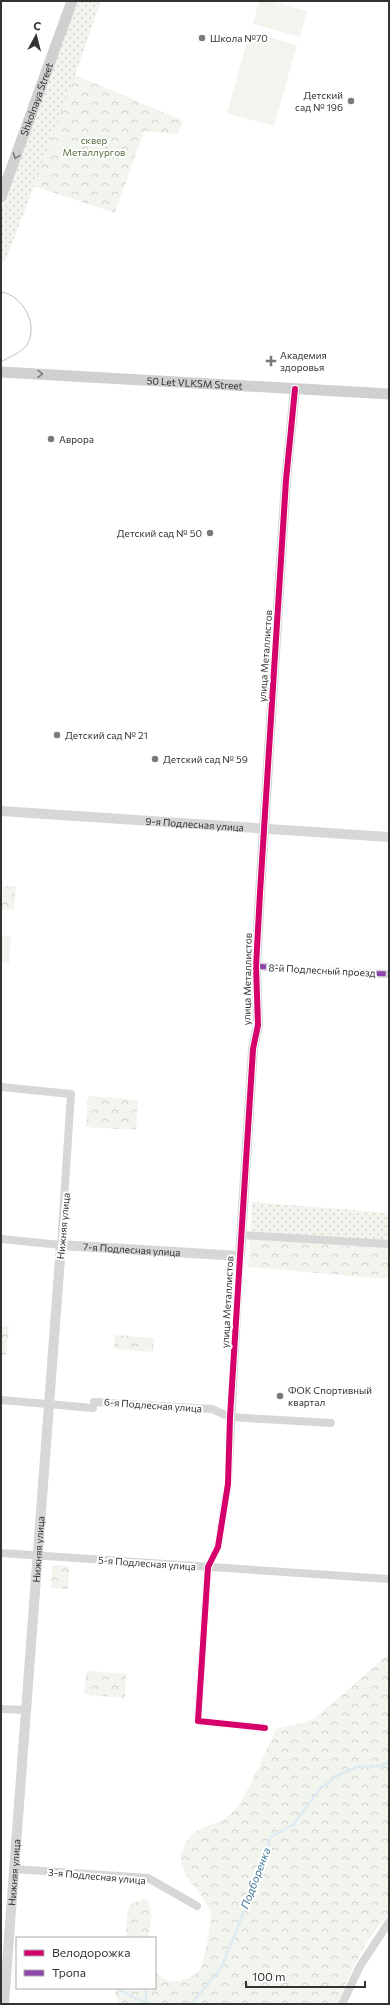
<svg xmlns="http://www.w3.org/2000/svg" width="390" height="2005" viewBox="0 0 390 2005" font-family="Commissioner,sans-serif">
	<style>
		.grass { fill: url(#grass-dots) }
		.forest { fill: url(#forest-crowns) }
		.pitch { fill: #f1f5ed }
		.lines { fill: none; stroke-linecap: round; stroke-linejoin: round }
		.stream { stroke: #ddebf3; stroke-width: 2.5 }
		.minor { stroke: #d7d7d7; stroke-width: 8 }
		.tertiary { stroke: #d7d7d7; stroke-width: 10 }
		.secondary { stroke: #d0d0d0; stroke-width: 11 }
		.tram { stroke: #bebebe; stroke-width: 1 }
		.quiet { stroke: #8e44ad; stroke-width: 5; stroke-dasharray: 10 5; stroke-linecap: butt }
		.cycleway-casing { stroke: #fff; stroke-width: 8 }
		.cycleway { stroke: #d6006c; stroke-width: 6 }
		.oneway { stroke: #7a7a7a }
		.poi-dot { fill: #7a7a7a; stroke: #fff; stroke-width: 1.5 }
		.labels { text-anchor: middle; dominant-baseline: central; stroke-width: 4; stroke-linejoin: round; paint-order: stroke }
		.poi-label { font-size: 10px; fill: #333; stroke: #fff; text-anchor: start }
		.street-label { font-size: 10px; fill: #333; stroke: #fff }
		.park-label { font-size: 10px; fill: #56703f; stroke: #fff }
		.water-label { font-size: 11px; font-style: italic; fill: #3f7597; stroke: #fff }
	</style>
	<defs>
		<pattern id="grass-dots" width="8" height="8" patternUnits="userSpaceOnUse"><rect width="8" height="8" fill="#f1f5ed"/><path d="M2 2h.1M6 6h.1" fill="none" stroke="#cfd2cc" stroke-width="1.8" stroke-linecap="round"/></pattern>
		<pattern id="forest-crowns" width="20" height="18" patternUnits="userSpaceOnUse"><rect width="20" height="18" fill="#f1f5ed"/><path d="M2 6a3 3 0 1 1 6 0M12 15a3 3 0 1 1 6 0" fill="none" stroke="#cfd2cc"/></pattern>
	</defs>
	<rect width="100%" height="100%" fill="#fff"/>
	<path class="grass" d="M77,1h24l-26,74 108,46 -5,13 -121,-10 13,74 -36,-12 -29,76 -4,-1v-50z
		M252,1202l137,11v36l-139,-10z"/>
	<path class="forest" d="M75,75l108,46 -5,13 -34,-3 -29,82 -81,-27z
		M3,886h13l-2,24h-12z
		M88,1096l50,4 -2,30 -50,-3z
		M250,1239l139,10v30l-141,-12z
		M1,1326h8l-3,29h-5z
		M115,1335l39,3 -1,14 -39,-3z
		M52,1565l17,1 -1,23 -17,-1z
		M389,1654v262c-26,23 -38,57 -52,88h-217l-5,-10 1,-6h39v-16c12,14 33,11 45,-3 4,-5 11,-46 11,-53 -1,-20 -38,-43 -29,-65 12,-31 31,-20 51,-39 10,-10 29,-52 36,-67 3,-5 4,-11 7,-16l26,-6 13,-5z
		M91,1671l35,3 -1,24 -38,-3 -3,-2 2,-21z
		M142,1899l6,2c6,12 2,25 0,37h-22l1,-23 3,-10z"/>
	<path class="pitch" d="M259,1h11l37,10 -7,26 -47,-13z
		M250,32l47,13 -23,81 -47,-13z
		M1,936l10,1 -2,26h-8z"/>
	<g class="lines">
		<path class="stream" d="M146,1988v15
			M117,1989l30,15
			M191,2004l30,-36 28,-69 22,-62 22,-12 27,-36 16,-13 21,-9 23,-1 9,-4"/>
		<path class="minor" d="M256,966l54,5 79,3
			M1,1087l70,7 -10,151 -60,-6
			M241,1235l148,9
			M240,1256l-12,228 -10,63 -10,20 -10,154 67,7
			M1,1400l92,8
			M94,1402l118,7 18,8 101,6
			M1,1553l388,26
			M1,1709l25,1
			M14,1869l134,9 49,28
			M342,2004l18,-38 29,-44"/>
		<g class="tertiary">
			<path id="s1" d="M1,811l388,26"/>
			<path id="s2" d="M4,2004l57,-759 179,11 13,-207 5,-24 -2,-59 4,-73 26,-413 9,-91"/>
		</g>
		<g class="secondary">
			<path id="s3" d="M1,197l71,-196"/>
			<path id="s4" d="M1,372l388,22"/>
		</g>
		<path class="tram" d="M1,292c22,3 38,33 26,53 -6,8 -18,12 -26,17"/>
		<path class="quiet" d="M256,966l54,5 79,3"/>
		<defs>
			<path id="cycleway" d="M265,1728l-67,-7 10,-154 10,-20 10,-63 2,-67 23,-368 5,-24 -2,-59 4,-73 26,-413 9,-91"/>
		</defs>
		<use href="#cycleway" class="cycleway-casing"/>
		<use href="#cycleway" class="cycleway"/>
	</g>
	<defs><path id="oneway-chevron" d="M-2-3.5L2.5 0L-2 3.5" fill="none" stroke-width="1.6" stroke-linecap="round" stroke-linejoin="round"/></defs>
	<g class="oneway">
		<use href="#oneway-chevron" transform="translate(16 156) rotate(110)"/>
		<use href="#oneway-chevron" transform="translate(40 374) rotate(3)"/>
	</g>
	<g class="poi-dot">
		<circle cx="202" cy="38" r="4"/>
		<circle cx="351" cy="101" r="4"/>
		<path d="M269 355h4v4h4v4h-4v4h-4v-4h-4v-4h4z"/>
		<circle cx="51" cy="439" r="4"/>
		<circle cx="210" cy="533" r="4"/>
		<circle cx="57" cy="735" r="4"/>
		<circle cx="155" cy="759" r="4"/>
		<circle cx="280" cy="1396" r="4"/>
	</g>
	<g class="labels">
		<g class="poi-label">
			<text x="210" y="38">Школа №70</text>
			<text x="343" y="95" text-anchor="end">Детский<tspan x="343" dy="12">сад № 196</tspan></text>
			<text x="280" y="355">Академия<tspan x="280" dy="12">здоровья</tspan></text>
			<text x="59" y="439">Аврора</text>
			<text x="202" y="533" text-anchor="end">Детский сад № 50</text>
			<text x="65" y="735">Детский сад № 21</text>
			<text x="163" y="759">Детский сад № 59</text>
			<text x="288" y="1390">ФОК Спортивный<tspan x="288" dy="12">квартал</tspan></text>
		</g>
		<g class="street-label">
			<text stroke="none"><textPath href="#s3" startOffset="104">Shkolnaya Street</textPath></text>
			<text stroke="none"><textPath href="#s4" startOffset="194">50 Let VLKSM Street</textPath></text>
			<text transform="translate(265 656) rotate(-86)">улица Металлистов</text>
			<text stroke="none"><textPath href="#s1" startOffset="194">9-я Подлесная улица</textPath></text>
			<text transform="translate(322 970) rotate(3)">8-й Подлесный проезд</text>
			<text transform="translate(247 979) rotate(-89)">улица Металлистов</text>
			<text transform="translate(63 1226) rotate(-85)">Нижняя улица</text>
			<text stroke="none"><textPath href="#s2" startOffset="832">7-я Подлесная улица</textPath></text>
			<text transform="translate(227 1302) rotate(-87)">улица Металлистов</text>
			<text transform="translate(153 1405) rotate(4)">6-я Подлесная улица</text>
			<text stroke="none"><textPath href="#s2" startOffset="456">Нижняя улица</textPath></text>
			<text transform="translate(147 1563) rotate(4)">5-я Подлесная улица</text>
			<text stroke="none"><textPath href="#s2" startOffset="132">Нижняя улица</textPath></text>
			<text transform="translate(97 1876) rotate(5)">3-я Подлесная улица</text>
		</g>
		<g class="park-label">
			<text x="94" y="140">сквер<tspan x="94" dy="12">Металлургов</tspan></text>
		</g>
		<g class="water-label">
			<text transform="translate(255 1878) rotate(-69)">Подборенка</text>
		</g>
	</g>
	<rect width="390" height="2005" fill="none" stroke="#333333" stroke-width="4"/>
	<rect x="16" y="1937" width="140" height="52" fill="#ffffff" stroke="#adadad"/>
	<rect x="24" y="1950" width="20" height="6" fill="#d6006c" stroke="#adadad"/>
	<text x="52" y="1957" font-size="12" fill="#333333">Велодорожка</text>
	<rect x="24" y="1970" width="20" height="6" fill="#8e44ad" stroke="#adadad"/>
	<text x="52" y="1977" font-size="12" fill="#333333">Тропа</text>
	<g transform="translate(36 36) rotate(7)" stroke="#ffffff" stroke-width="3" paint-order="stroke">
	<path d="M0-3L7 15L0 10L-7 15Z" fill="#333333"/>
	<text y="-6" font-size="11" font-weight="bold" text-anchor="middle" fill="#333333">С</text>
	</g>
	<path d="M246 1981v6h119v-6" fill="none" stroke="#333333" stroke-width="2"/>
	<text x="252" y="1981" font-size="12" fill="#333333" stroke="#ffffff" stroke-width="3" paint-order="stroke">100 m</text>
</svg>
